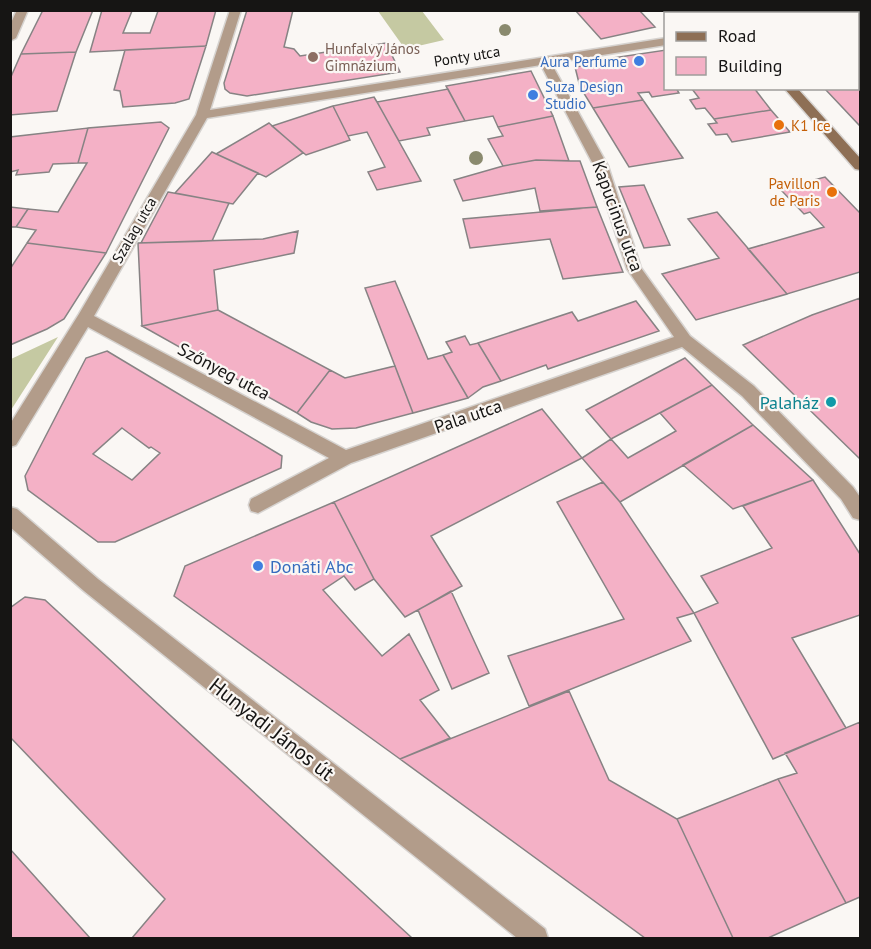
<svg xmlns="http://www.w3.org/2000/svg" width="871" height="949" viewBox="0 0 871 949" font-family="'PT Sans',sans-serif">
	<style>
		.green { fill: #c5c9a2 }
		.building { fill: #f4b1c6; stroke: #878384; stroke-width: 1.5; fill-rule: evenodd }
		.lines { fill: none; stroke-linecap: round; stroke-linejoin: round }
		.street-casing { stroke: #d6d3d0; stroke-width: 3 }
		.secondary-casing { stroke: #d6d3d0; stroke-width: 3 }
		.street { fill: #b29c8a; fill-rule: evenodd }
		.secondary { fill: #8e6f55; fill-rule: evenodd }
		.tree { fill: #8a8a6e }
		.education-dot { fill: #8d6e63; stroke: #faf7f4; stroke-width: 2 }
		.shop-dot { fill: #3f7fe0; stroke: #faf7f4; stroke-width: 2 }
		.food-dot { fill: #e8710a; stroke: #faf7f4; stroke-width: 2 }
		.culture-dot { fill: #0f9aa8; stroke: #faf7f4; stroke-width: 2 }
		.labels { text-anchor: middle; dominant-baseline: central; stroke-width: 4.5; stroke-linejoin: round; paint-order: stroke }
		.far-education-label { font-size: 15px; fill: #785e54; stroke: #faf7f4; text-anchor: start }
		.far-street-label { font-size: 15px; fill: #161514; stroke: #faf7f4 }
		.far-shop-label { font-size: 15px; fill: #366cbe; stroke: #faf7f4; text-anchor: end }
		.far-food-label { font-size: 15px; fill: #c56008; stroke: #faf7f4; text-anchor: start }
		.street-label { font-size: 18px; fill: #161514; stroke: #faf7f4 }
		.culture-label { font-size: 18px; fill: #0d838f; stroke: #faf7f4; text-anchor: end }
		.shop-label { font-size: 18px; fill: #366cbe; stroke: #faf7f4; text-anchor: start }
		.near-street-label { font-size: 21px; fill: #161514; stroke: #faf7f4 }
	</style>
	<rect width="100%" height="100%" fill="#faf7f4"/>
	<path class="green" d="M378,11h44l22,29 -39,9z
		M58,337l-47,73v-51z"/>
	<path class="building" d="M43,10h50l-17,42 -55,2z
		M102,10h114l-10,36 -116,6zM132,11h26l-8,22h-27z
		M247,10h46l-9,37 10,2 6,7 86,-13 14,29 -153,24 -17,-3 -5,-4 -1,-6z
		M575,10h64l16,17 -54,12z
		M749,10h41l3,4h-41z
		M860,10v23h-2v-19h-23z
		M206,46l-17,53 -14,4 -52,4 -3,-16 -6,-1 11,-40z
		M666,50v38h10l3,5 -27,4 -3,-5 -11,1 5,7 -50,8 -13,-21 -5,-20 27,-4 -3,-3z
		M76,52l-19,59 -47,4v-36l11,-25z
		M531,71l22,45 -55,11 -5,-11 -28,5 -19,-35z
		M858,82h2v44l-35,-37 33,-1z
		M754,88l17,22 -57,9 -9,-11 -9,1 -6,-9 9,-2 -7,-9z
		M448,89l17,32 -38,7 3,7 -31,6 -22,-39z
		M374,97l3,5 44,79 -44,9 -9,-18 17,-5 -18,-35 -19,4 -15,-30z
		M643,100l40,58 -54,9 -36,-59z
		M333,106l17,34 -44,15 -34,-29z
		M771,110l19,22 -58,10 -5,-8 -11,1 -8,-11 9,-1 -3,-4z
		M553,116l16,45 -33,-1 -33,6 -15,-27 15,-3 -5,-9z
		M161,122l8,6 -63,125 -79,-10 9,-13 -20,-3 12,-18 30,3 29,-49h-9l10,-35z
		M269,123l34,30 -37,24 -50,-23z
		M88,128l-10,35 -25,1 -4,8 -33,3 2,-5 -8,2v-35z
		M212,152l46,21 -25,31 -58,-11z
		M536,160l44,1 17,46 -57,4 -5,-23 -72,13 -9,-21 49,-14z
		M825,177l35,36v59l-73,22 -39,-45 76,-22 -14,-15 -6,2 -24,-25z
		M644,185l26,60 -26,3 -25,-61z
		M168,192l61,11 -17,38 -71,2z
		M10,207l18,2 -12,18h-6z
		M597,207l26,65 -60,7 -13,-40 -80,9 -7,-29z
		M717,212l70,82 -91,26 -34,-46 57,-16 -31,-39z
		M298,231l-4,22 -80,17 4,40 -76,16 -4,-83 125,-4z
		M27,243l79,10 -42,66 -17,10 -37,16v-76z
		M395,281l33,78 15,-4 25,43 -55,15 -48,-125z
		M860,298v161l-117,-114 69,-30z
		M636,301l23,30 -111,38 -2,-4 -45,16 -23,-38 94,-31 6,9z
		M218,310l112,60 -33,43 -155,-87z
		M465,336l5,9 8,-2 23,38 -18,6 -15,11 -25,-43 9,-3 -6,-10z
		M107,351l175,105 -1,12 -166,74h-17l-70,-52 -3,-14 61,-118zM122,428l27,20 2,-1 9,6 -28,27 -39,-26z
		M685,358l27,27 -101,54 -25,-29z
		M395,366l18,47 -57,15 -24,1 -21,-7 -14,-9 33,-43 15,8z
		M712,385l41,40 -133,77 -38,-44 29,-19 17,19 48,-27 -16,-18z
		M542,409l40,49 -151,78 31,50 -57,31 -31,-38 -40,-77z
		M753,425l60,55 -80,29 -50,-44z
		M813,480l47,74v61l-68,23 54,90 -73,31 -79,-146 24,-10 -17,-27 71,-28 -29,-42z
		M603,482l17,20 74,111 -17,5 14,23 -162,65 -21,-50 116,-37 -67,-117z
		M334,502l40,77 -19,11 -11,-14 -21,14 59,66 27,-22 30,56 -19,10 30,38 -50,21 -226,-163 11,-30z
		M451,591l38,82 -37,16 -34,-79z
		M25,597l20,3 367,338h-280l33,-39 -155,-162v-129z
		M569,691l40,89 68,39 56,119h-88l-245,-179z
		M860,722v175l-14,6 -68,-124 19,-6 -12,-20z
		M778,779l68,124 -78,35h-35l-56,-119z
		M10,849l80,89h-80z"/>
	<g class="lines">
		<defs>
			<path id="street" d="M17,10h11l-12,28 -6,3v-16z
				M230,10h11l-31,100 456,-72v7l-115,18 57,103 33,102 49,68 64,50 99,101 7,10v23l-7,-2 -12,-19 -99,-103 -60,-49 -331,116 -93,50 -7,-2 -2,-6 2,-6 78,-41 -241,-131 -72,118 -6,2v-23l69,-110 117,-199zM541,65l53,101 33,103 47,68 -328,113 -252,-134 113,-198z
				M10,507l7,2 81,70 447,350 3,9h-31l-433,-347 -74,-64z"/>
			<path id="secondary" d="M714,10h11l1,4h-11z
				M784,88h13l63,70v12l-5,-1z"/>
		</defs>
		<use href="#street" class="street-casing"/>
		<use href="#secondary" class="secondary-casing"/>
		<use href="#street" class="street"/>
		<use href="#secondary" class="secondary"/>
	</g>
	<g class="tree">
		<circle cx="505" cy="30" r="6"/>
		<circle cx="476" cy="158" r="7"/>
	</g>
	<circle class="education-dot" cx="313" cy="57" r="6"/>
	<g class="shop-dot">
		<circle cx="639" cy="61" r="6"/>
		<circle cx="533" cy="95" r="6"/>
		<circle cx="258" cy="566" r="6"/>
	</g>
	<g class="food-dot">
		<circle cx="779" cy="125" r="6"/>
		<circle cx="832" cy="192" r="6"/>
	</g>
	<circle class="culture-dot" cx="831" cy="402" r="6"/>
	<g class="labels">
		<g class="far-education-label">
			<text x="325" y="48">Hunfalvy János<tspan x="325" dy="17">Gimnázium</tspan></text>
		</g>
		<g class="far-street-label">
			<text transform="translate(467 56) rotate(-9)">Ponty utca</text>
			<text transform="translate(134 230) rotate(-60)">Szalag utca</text>
		</g>
		<g class="far-shop-label">
			<text x="627" y="61">Aura Perfume</text>
			<text x="545" y="86" text-anchor="start">Suza Design<tspan x="545" dy="17">Studio</tspan></text>
		</g>
		<g class="far-food-label">
			<text x="791" y="125">K1 Ice</text>
			<text x="820" y="183" text-anchor="end">Pavillon<tspan x="820" dy="17">de Paris</tspan></text>
		</g>
		<g class="street-label">
			<text transform="translate(618 216) rotate(70)">Kapucinus utca</text>
			<text transform="translate(224 371) rotate(28)">Szőnyeg utca</text>
			<text transform="translate(468 416) rotate(-19)">Pala utca</text>
		</g>
		<g class="culture-label">
			<text x="819" y="402">Palaház</text>
		</g>
		<g class="shop-label">
			<text x="270" y="566">Donáti Abc</text>
		</g>
		<g class="near-street-label">
			<text transform="translate(272 729) rotate(38)">Hunyadi János út</text>
		</g>
	</g>
	<rect width="871" height="949" fill="none" stroke="#161514" stroke-width="24"/>
	<rect x="664" y="12" width="195" height="78" fill="#faf7f4" stroke="#9f9d9a" stroke-width="1.5"/>
	<rect x="676" y="32" width="30" height="9" fill="#8e6f55" stroke="#9f9d9a" stroke-width="1.5"/>
	<text x="718" y="42" font-size="18" fill="#161514">Road</text>
	<rect x="676" y="57" width="30" height="18" fill="#f4b1c6" stroke="#9f9d9a" stroke-width="1.5"/>
	<text x="718" y="72" font-size="18" fill="#161514">Building</text>
</svg>
